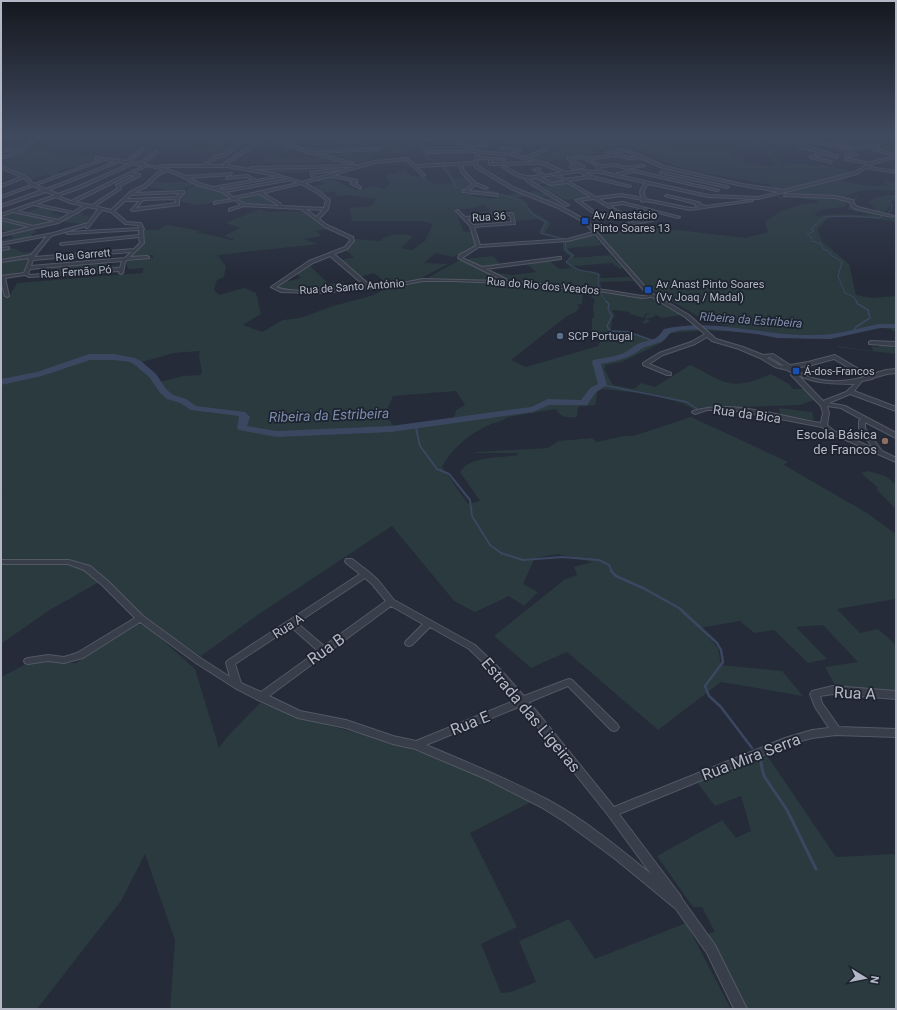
<svg xmlns="http://www.w3.org/2000/svg" width="897" height="1010" viewBox="0 0 897 1010" font-family="Roboto,sans-serif">
	<style>
		.green { fill: #2a3a3e; fill-rule: evenodd }
		.lines { fill: none; stroke-linecap: round; stroke-linejoin: round }
		.stream-far4 { stroke: #3b4761; stroke-width: 1 }
		.stream-far3 { stroke: #3b4761; stroke-width: 1.5 }
		.stream-far2 { stroke: #3b4761; stroke-width: 2 }
		.stream-far1 { stroke: #3b4761; stroke-width: 2.5 }
		.stream { stroke: #3b4761; stroke-width: 3 }
		.river { fill: #3b4761; fill-rule: evenodd }
		.minor-casing { stroke: #535865; stroke-width: 2 }
		.major-casing { stroke: #414753; stroke-width: 2 }
		.minor { fill: #383e4a; fill-rule: evenodd }
		.major { fill: #565c6a; fill-rule: evenodd }
		.transit-dot { fill: #1a4fb4; stroke: #1d232f; stroke-width: 1.5 }
		.service-dot { fill: #5c6f8a; stroke: #1d232f; stroke-width: 1.5 }
		.education-dot { fill: #8d6e63; stroke: #1d232f; stroke-width: 1.5 }
		.labels { text-anchor: middle; dominant-baseline: central; stroke-width: 3.5; stroke-linejoin: round; paint-order: stroke }
		.far-poi-label { font-size: 11px; fill: #b4b8c6; stroke: #1d232f; text-anchor: start }
		.far-street-label { font-size: 11px; fill: #b4b8c6; stroke: #1d232f }
		.far-water-label { font-size: 12px; font-style: italic; fill: #7d8cab; stroke: #1d232f }
		.street-label { font-size: 13px; fill: #b4b8c6; stroke: #1d232f }
		.poi-label { font-size: 13px; fill: #b4b8c6; stroke: #1d232f; text-anchor: end }
		.water-label { font-size: 14px; font-style: italic; fill: #7d8cab; stroke: #1d232f }
		.near-street-label { font-size: 16px; fill: #b4b8c6; stroke: #1d232f }
	</style>
	<rect width="100%" height="100%" fill="#252b39"/>
	<path class="green" d="M229,135h15l-22,10 7,1 -9,7 -32,-1 3,-3h6z
		M331,135l66,1 -1,2 -9,-1 -15,3 13,2 -54,3z
		M737,135h70l-2,1 13,3 -11,2 4,-2 -5,-1 -6,1 4,2h-7l-15,6 -19,-6 -2,2 7,4 14,19 12,-3 23,3 2,-2 -16,-4 50,12 -69,19 -9,-3 -8,-4 -64,-11 -25,-6 -51,-22 -33,5 6,3 -54,9 -18,-5 32,-7 -61,-6 -1,-5h-31l36,-3h64l96,3zM722,138l33,4 -2,2 10,4 14,17c-15,2 -33,-1 -44,-10v-4c-21,-8 -41,-3 -63,-5l-2,-4 38,-1z
		M877,138l10,5 -4,1 12,4 -6,1 6,3h-10l-10,-5h7l-10,-5 -11,1 6,3 -16,1 -10,-5 12,-1 6,2 -4,-2z
		M463,139l-3,7 13,5 -46,-2v7l3,3 13,4 -5,1 -12,-5 -5,-13 -6,-3 11,-3zM438,141l13,3 5,3h-29l-5,-3 4,-2z
		M402,144l4,4 1,5 -18,1 -2,-2 1,-3h-6l-70,2 -11,-2z
		M287,146l3,1 -14,11h51l23,5h-97l-1,-1c18,-1 21,-5 35,-16z
		M27,148l70,10 -16,5 7,1 -8,3 -7,-1 -17,6 7,1 -6,3 -11,-1 -15,5 -20,-11 -10,-3v-4l27,-10 -4,-2z
		M376,153c-12,18 -41,6 -58,1z
		M443,164l7,7 3,7 12,-1 8,6 -11,11h11l-1,2 21,3 7,-3 -4,-2 -29,-3 2,-1 28,2 9,3 14,-2 7,3 -11,2 6,1 5,3c2,12 16,14 24,21l-6,10 24,6 -27,-4 -3,-3 5,-10 -6,-3 -23,2 -5,-11h-8l2,4 -15,1 -15,-2 15,-2 -5,-6h-5l1,2 -25,3 9,22h7l4,9 -1,5 -21,11 -17,-4 -12,10 24,1 -30,16 -47,7 -3,-3 15,-3 -9,-8 -15,4 -19,-17 14,-3 -9,-7 8,-5 3,-6 24,2c8,-8 22,-7 33,-5l-12,12 11,2 13,-9 8,-17 -13,-3h-68l-3,-13 23,-2 4,-7 -28,-4 -10,1 -4,-5 -12,2 -9,-7 11,-2 -10,-4 15,-3 28,14 16,-5 12,3 6,-5 -5,-8 18,-6 8,6h13l4,6 9,2 14,-1 -6,-11 -7,-7z
		M358,166l-8,3 -1,-2 -41,3v2l-13,1 -2,-1 -21,1 -28,-5c22,-1 44,1 66,0l1,-1z
		M554,175l38,22 -27,3 -23,-13 10,-2 -3,-2 -11,2 -9,-6z
		M844,177l4,1 -6,3 24,5h24l-6,-3 1,-3 8,2 3,-1v9l-3,1c-18,-2 -33,-3 -49,7l10,1 3,-4h2l-3,5 -75,-6z
		M151,182h39l5,2c-17,9 -32,6 -49,2z
		M531,184l34,22h-7l-15,-6 9,-3 -2,-1 -8,2 -14,-6 8,-1 9,3 -16,-9z
		M198,185l29,9 8,5 -39,6 -17,-4v-4c5,-5 11,-11 19,-12z
		M256,193l22,13 -34,-2 -7,-7z
		M886,195h10v3l-8,2 3,5 -7,8 -8,-2 -5,-7 -4,-1 8,-5z
		M776,196l43,1 23,5 -20,-5h11l17,4 2,5 35,9 -4,2 13,2v3l-25,-4 -38,-1 -5,1 -11,11 5,12 27,23 7,31 16,3 24,-2v37l-6,-4 -8,-1 -47,10 -30,1 -63,-8h-37l-3,-4 28,-1 -22,-4 -58,-33 -21,-20 -32,-37 41,-2 -4,-6 14,-2 -3,4 101,12 22,-6 -3,-10c17,-13 31,-18 53,-19l1,-2 -29,-4 -9,2zM844,202l5,3 -3,4 22,6 -35,-1 -16,2 -3,-1 9,-6 22,-2 2,-2z
		M40,207l16,3 -6,3 15,4 -5,2 -34,-7z
		M261,209l7,3 34,-1 24,18 -10,2 5,5 -17,3 14,5 -101,11 9,11 -2,11 -7,3 -3,10 5,5 25,-7 12,5 5,21 -18,11 19,7 21,-12 17,-2 33,-12 41,-11 9,-5 45,-10 53,2 97,9 5,2 -1,11 -5,1 3,2 -4,5 -9,4 -56,44 15,7 72,-21 3,-6 -1,-5 -10,-4 2,-2v-11h2l-1,-13 2,-5 -5,-4 7,-4 56,7 28,16 -19,3 -8,-4 2,2 -10,3 4,2 -5,3 -3,-2 4,-2 -1,-1 1,-4 6,-2 -7,1 -1,4 -14,-4 -1,-2 -16,-2 -1,1 3,4 -3,5 -1,10 17,1 27,9 4,-3 4,-6 30,-6 7,6 -29,2 -8,9 -41,20 -16,3 -2,4 9,16 21,4 7,-6 14,4 35,-22c12,5 23,13 35,17 14,5 33,-2 46,-8l18,10 4,5h12l9,11 -14,5 -62,2h-34l-11,2 -9,-5 -30,-9 -51,-6 -5,2 -3,14 -17,2 -1,10c-9,1 -16,1 -21,-8l-48,8c-5,4 -11,5 -17,7 -21,9 -39,24 -49,43l26,37 12,-3 -20,-29c9,-16 41,-14 58,-17l-1,-2h-40l-2,-1 73,-4 10,-7 34,-3 5,4 26,-6h10l58,-19 97,45 -4,3 83,48 29,21v65l-59,10 23,24 18,-4 18,16v48l-59,-4 -12,-22 33,-5 -35,-37 -27,2 31,32 -19,4 -34,-33 -20,3 -14,-12 -40,7 18,20 3,17 61,6 21,25 -82,-14 -63,48 -91,-78 -36,16 -37,-32 70,-56 13,-5 -3,-8 18,-5 -34,-8 -23,4 -12,26 15,8 -14,14 -15,-10 -34,16 -21,-11 -62,-75 -130,86 -61,44 -54,-37 -62,-54 -12,-5 -72,-1v-66l2,-3 -2,-1v-203l4,12 5,-3 7,-12 125,-10 2,-5 -16,1 -2,-7 27,-4v-3c-7,0 -15,4 -22,2l14,-16 -3,-5 1,-6h15l9,-5 34,6 -5,1 36,8 2,-1 -10,-3 16,-8 -15,-5zM200,351l-1,5 3,17 -2,2 -17,1 -23,6 -4,-5h2l-16,-15 32,-9zM456,391l9,14 -9,5 -2,9 -60,7 -9,-11 8,-19z
		M12,212l42,9 -17,5 -36,-8v-3z
		M77,213h7l-2,3 10,-1 -7,9 -24,-2z
		M1,221l28,6 -20,5 -8,-2z
		M33,229l4,3 -6,2 2,3 -32,6v-3l12,-2 -3,-4z
		M591,235l3,1 8,9 -34,3 1,3 6,4 -1,3 36,-3 13,13 -3,1 -8,-6 -38,3c7,7 19,3 27,8l-1,4 29,-1 5,4 -34,1 2,9 -89,-8 -22,-11 21,3 24,-3 -10,-9 23,-3 10,9 12,-1 -6,-6 6,-5 -8,-7v-9z
		M13,248l11,5 10,-2 -4,4 -29,5v-10z
		M493,256l8,9 -19,2 -17,-8z
		M28,258l-4,14 -23,4v-14z
		M460,260h3l36,19 -4,2 -68,-3z
		M109,262l1,4 9,-1 -1,3 -62,5 2,-4 -8,1 2,-3z
		M310,266l19,18 13,-2 6,4 13,-3 4,4c-18,2 -76,10 -89,-1l11,-7 3,2 10,-3 -3,-5z
		M883,344l7,1 6,5v4l-59,-7 1,-1 35,5 -2,-5 6,1z
		M779,408l33,4 2,8 -33,-4z
		M868,471l17,5 11,8v25l-20,-20 2,-1 -17,-15z
		M1,564h67l16,5 15,13 -51,29 -47,33z
		M138,624l10,3 47,42 24,79 8,-11 33,-34 43,16 62,16 76,24 92,42 -63,32 47,94 -36,17 20,49 10,-1 25,-10 -17,-41 50,-22 26,40 91,-36 45,86h-561l5,-69 -30,-86 -24,47 -84,108h-36v-332l25,-13 22,-2 28,1z
		M766,754l70,103 60,-3v155h-148l-41,-75 8,-2 -13,-25h-9l-36,-51 65,-36 14,18 15,-7 -10,-35 -26,10 -19,-25z"/>
	<g class="lines">
		<path class="stream-far4" d="M788,135h2
			M459,136l3,-1
			M584,136l76,5h35l20,-3 49,-3
			M426,138l30,-2
			M467,139h28l18,-2
			M421,145l-3,-1 15,-4
			M422,145l4,12c17,9 22,12 30,30l8,3
			M467,190l27,2 25,8 15,15 12,7 -5,11 24,7 1,11 7,4 -7,7 6,4
			M573,267c8,6 18,3 26,8 -3,10 1,20 8,27
			M857,302l-3,-5 -9,-4 -7,-17 4,-14 -11,-7 -1,-3 -7,-3 -2,-5 -9,-3v-3l-5,-4 7,-3 -3,-2 13,-12 29,-1 26,2 12,-7 1,-6 -3,-4 7,-3"/>
		<path class="stream-far3" d="M606,301l3,3 -1,5 4,7 -5,10 3,5 19,1 27,10
			M852,333l4,-6 14,-9 -2,-8 -10,-6 -2,-3
			M603,385l84,17 10,7"/>
		<path class="stream-far2" d="M412,426l4,2 4,18 17,23 12,5 21,26 2,16 18,29 11,8 22,7 39,-3 37,3 10,5 3,7"/>
		<path class="stream-far1" d="M611,571l5,5 29,13 34,19 38,35 4,7 2,12 -18,24 4,10 12,11 31,41
			M760,758l2,7"/>
		<path class="stream" d="M761,764l3,12 23,34 29,59"/>
		<path class="river" d="M879,324h17v4h-17l-49,11 -53,-1 -20,-4 -49,-5 -27,1 -11,3c-9,12 -12,9 -24,14 -5,1 -9,6 -14,8 -10,5 -21,7 -31,9l6,21 -11,7 -9,13h-38l-16,7 -142,20 -114,5 -38,-7 -2,-2 2,-12 -48,-6 -11,-7 -13,-4 -7,-6 -10,-15 -15,-13 -5,-3 -16,-2h-24l-48,16 -41,9v-6l36,-7 52,-18h25l21,4 6,3 15,13 10,15 7,6 13,4 10,7 49,6 5,5 -3,9 30,5 114,-5 140,-19 17,-8 33,1 9,-12 8,-4 -6,-22 1,-2c10,-2 21,-3 31,-7 6,-3 10,-8 16,-10 13,-4 16,-2 24,-14 38,-9 75,0 112,4 13,2 43,3 55,1 16,-2 32,-7 48,-10z"/>
		<defs>
			<path id="minor" d="M40,135h3l-20,15 1,2 -23,7v-2l19,-6 -9,-1 -10,3v-2l10,-3 9,1z
				M252,135h3l-30,21 -8,2 -10,7h17v-2l43,-28h4l-2,2 40,14 44,12 -2,1 -44,-11 -40,-15 -40,26 4,2 38,6 33,10 11,-3 -3,-7 27,-3 2,1 -26,4 3,4 38,-11 -102,2 -2,-1 2,-1 103,-2 1,1 19,-5 32,-3 8,7 59,-3 3,-10 -48,1 -2,-1 2,-1h43l-13,-6 5,-8 11,-2v2l-9,2 -3,6 24,-1 1,2h-23l15,5 32,3 5,-4 -16,-2 2,-1 17,1 1,2 -6,4 11,3 20,-9v2l-17,8 19,6 18,8 14,-2 18,1 -1,-5 -15,-8 -10,1 12,7v2l-10,1 -4,-2v-2l6,-1 -8,-4v-2l14,-2 4,2 25,-3 -5,-3 20,-3 38,17 78,18 42,6 71,-18 13,-8 -22,-4v-2l19,4h7l22,-6 -23,-7v-2l-18,2 -17,-6v-2l17,6 26,-2v2h-6l23,8v3l-21,5 -6,4 27,4v2l-30,-5 -9,6 -99,25 -50,-2 -60,-13c-4,5 -6,8 -2,15l44,9 10,-1 -4,-1v-2l-31,-8 2,-1 31,7 2,1 -1,1 7,2 45,-6 2,1 -63,9 -44,-9 -3,1 -2,-1 1,-1 -20,-4 -23,3 8,5 16,-2 57,15 -2,1 -55,-14 -13,2 16,9 3,-2 27,7 -31,6 -2,-1 1,-1 23,-5 -14,-3 -15,2 -21,-2 -22,-16 16,-3 -23,-14 -18,2 -13,-7 -8,1v1l40,25 -3,1 -40,-25v-2l-8,-2 -16,-10 3,-1c16,10 19,12 37,9l-9,-5 5,-2 2,1 -2,1 7,5 17,-3 -24,-9 -1,1 -46,1 -2,-1v-5h-11l-1,5 1,2 35,21 47,19 26,14 64,72 39,23 27,24 27,8 20,8 10,-1 17,11 18,-3 27,-7 34,20 17,-5 10,-1v4l-9,1 -14,4 -1,1 -10,2 -8,10 42,16v4l-46,-17 -21,9 16,3 51,27v5l-31,-16v6l17,23 14,7v4l-66,-29 -8,-6 -84,-16 -17,-1h-14l-12,4 -2,-1 -1,-1 1,-1c41,-12 87,6 128,12l2,-10 -2,-7 -29,-30 -1,-1 2,-2 -6,-3 -12,-3 -15,-9 -21,-9 -27,-8 -5,-4 -12,7 -32,11 -14,9 22,9v2h-4l-24,-10v-2l16,-10 32,-11 14,-8 -20,-17 -33,-20 -10,1 -37,-6 -102,-9 -51,-2h-29l-32,6 -74,6 -36,-1 -10,-5 38,-26 36,-14 5,-6 -1,-3 -24,-11 -24,-18 -57,-3 -15,5v-2l12,-4 -6,-5 -21,4v-2l18,-3 -10,-7 -25,-7 -17,-9 -13,-5 -8,4 -13,12 -12,6 50,-2v2l-5,5v7l-46,6 -2,-1 8,-9h-14l-11,10 13,11 14,1 3,6 -1,1 1,13 -14,14 17,-1 2,1v1l-22,2 -2,2 -2,11 -2,1 -2,-1v-2l-90,6 -4,-2 -20,3 4,18 -2,1 -2,-1 -4,-14v-6l23,-3 5,-13 -1,-1 1,-1 -28,4v-2l30,-5 16,-19 -46,9v-2l52,-10 35,-10 10,-14 -11,-2 -29,16 -57,13v-2l28,-7 -28,-7v-2l32,8 22,-5 -42,-9 -12,4v-2l54,-19 -9,-3 -45,15v-2l41,-15 -9,-4 -32,12v-2l30,-11 -7,-7 -23,9v-2l20,-8 -20,-9v-2l24,10 9,8 66,-24 -5,-1 1,-2 30,4 17,-13 1,2 -15,12 10,1 17,-12 1,2 -14,11 25,5 18,7 46,-3 -1,2 -42,3 10,5 14,4 40,-7 -6,-3 -21,2 1,-2 21,-2 8,5 21,-4 -50,-9h-65l-2,-1 2,-1h41l12,-9 8,-2zM626,151l11,5 -8,1 -17,-4zM480,153l33,3 24,6 -45,1v-4l12,1 2,-1 -27,-2zM615,156l14,3 11,-1 23,10 79,18 37,6 -21,5 -50,-2 -90,-20 16,-3 83,19 2,-1 -85,-20 -17,3v2l-15,-4 -1,-4 15,-1 10,3 19,-3 -2,-1 -17,2 -10,-3 -16,1 -11,-5zM104,160l11,2 -69,27 -10,-4zM406,160l17,16 2,-1 -8,-8 42,-2 2,7 12,12 -8,6h-2v2l35,4 -1,-2 -28,-3 6,-6 11,4 2,-1 -12,-5 -12,-12 -2,-6 11,-1 3,4 35,21 47,19 26,14 9,10 -25,7 -88,6 -6,-18 41,-3 -2,-10 -2,-1 -46,4 -7,-7 -2,1 1,1 13,14 6,20 -17,9 -1,3 40,20 3,3 -78,-2 -32,6 -20,1 -37,-32 13,-5 7,-8 -1,-4 -26,-12 -8,-6 9,-10 2,-9 -11,-9 -14,-8 27,-7v1l21,4 -2,1v2l9,5 1,-2 -6,-4 2,-1v-2l-24,-5 42,-12zM119,162l10,2 -50,22 -21,8 -9,-4zM133,164l10,2 -72,35 -11,-4 1,-2 20,-7zM147,166l17,4 -7,3 -13,12 -14,7 -19,18 -16,-4 26,-17 -1,-3 20,-10v-2l-8,-1zM579,172l8,4 -22,3 -6,-4zM584,172l16,1 45,10c-4,5 -7,9 -3,15l-20,-4 -26,3 -28,-16 22,-3 39,9 2,-1 -39,-10zM129,175l6,1 -19,9 2,3 -26,17 -17,-3zM555,175l10,6 -14,2 -10,-6zM280,177l8,2 -65,11 -5,-2zM291,180l7,3 -64,14 -8,-5zM301,184l16,9 9,7 -2,8 -42,-2 -2,-3 -17,-10zM180,193l-4,4 -49,2 4,-4zM259,194l19,11v1l-33,-2 -7,-4v-2zM56,197l14,6 13,3 -10,6 -36,-8zM175,199l1,4 -40,5 7,-8zM594,199l27,16 -22,-1 -19,-13zM33,205l37,8 -12,7 -41,-9zM306,209l17,1 -7,7zM102,210l9,2 14,12 13,1 1,3 -71,4 -2,1 2,1 71,-4v5l-77,8 -2,1 1,1 78,-8 1,6 -6,6 -100,8 17,-21 35,-10v2h2zM510,215l2,7 -39,3 -6,-6zM595,234l53,61 -6,1 -37,-6 -99,-9v-2l-20,-10 75,-10v-2h-2l-77,10 -20,-9 17,-11 89,-6zM131,252l-6,6 -94,8 2,-6zM330,256l36,31c-21,1 -73,8 -90,0l37,-24zM122,261l-2,7 -90,7 -2,-1 2,-5zM770,357l14,9 -5,-1 -12,-7zM834,359l30,18c-16,5 -39,6 -55,0 -6,-3 -12,-6 -17,-9l16,-2zM798,375c18,9 37,9 57,9l-9,8 -23,9zM827,406l14,2 20,11 -2,2v7l14,20 -39,-17 -7,-6 2,-12z
				M654,135h34l-33,2z
				M823,135l7,2 -1,1 -9,-1z
				M896,136v2l-46,2 -1,-1z
				M800,141c18,0 42,3 57,14l-11,3 -1,-2 7,-1c-15,-9 -37,-14 -54,-12l40,13 -1,2 -14,-4 -9,3 18,4 -1,2 -21,-5v-2l10,-3 -21,-6 -6,-4z
				M379,148l1,2 -63,3 -2,-1z
				M661,171l66,15 2,1 -2,1 -67,-15z
				M785,194l49,2 19,4 2,5 3,2 36,9 -2,1 -36,-8 -4,-2 -2,-5 -16,-4 -50,-2z
				M8,247h1v2l-8,1v-2z
				M871,341l25,1v4l-27,-2v-2z
				M346,559h6l17,13 9,8 16,20 81,45 24,23 25,28 42,-16 3,-1 3,1 45,44 2,3 -2,3 -3,1 -3,-1 -43,-44 -39,16 85,105 171,-69 27,-8 17,-2 -14,-21 -5,-13 2,-3 21,-5 63,5v8l-63,-5 -13,2 2,7 17,24 57,2v8l-60,-2 -24,3 -22,6 -171,70 61,81 2,4 33,46 32,64h-13l-27,-56 -31,-44 -62,-51 -49,-36 -24,-15 -55,-28 -71,-30 -22,-5 -47,-16 -48,-10 -40,-18 -23,-12 -39,-25 -56,-41 -57,36 -19,5 -16,-2 -20,3 -3,-1 -1,-2 1,-2 3,-1 20,-3 16,2 13,-4 58,-35 -33,-33 -18,-15 -16,-6h-67v-4h68l21,6 18,15 35,35 59,43 28,18 -4,-14 1,-2 133,-87 -14,-11 -1,-2zM365,578l7,6 14,17 -62,45 -27,-23zM391,606l32,18 -17,17 -1,2 1,2 3,1 3,-1 18,-18 39,22 24,23 23,28 -100,41 -23,-5 -47,-16 -46,-9 -31,-15zM291,627l27,24 -57,41 -20,-9 -6,-19zM521,706l87,109 43,59c-32,-26 -66,-54 -103,-74 -40,-21 -81,-38 -122,-55z"/>
			<path id="major" d="M392,135l30,3 76,-3 -11,2 -1,1 -64,2z
				M507,135h45l-1,1z
				M579,135l81,3 69,-3 -69,5z
				M893,135h3v1z"/>
		</defs>
		<use href="#minor" class="minor-casing"/>
		<use href="#major" class="major-casing"/>
		<use href="#minor" class="minor"/>
		<use href="#major" class="major"/>
	</g>
	<linearGradient id="sky" x2="0" y2="1"><stop stop-color="#14181f"/><stop offset="0.49" stop-color="#404a5f"/><stop offset="1" stop-color="#404a5f" stop-opacity="0"/></linearGradient>
	<rect width="897" height="277" fill="url(#sky)"/>
	<g class="transit-dot">
		<rect x="581" y="217" width="8" height="8" rx="2"/>
		<rect x="644" y="286" width="8" height="8" rx="2"/>
		<rect x="792" y="367" width="8" height="8" rx="2"/>
	</g>
	<circle class="service-dot" cx="560" cy="336" r="4"/>
	<circle class="education-dot" cx="885" cy="441" r="4"/>
	<g class="labels">
		<g class="far-poi-label">
			<text x="593" y="215">Av Anastácio<tspan x="593" dy="13">Pinto Soares 13</tspan></text>
			<text x="656" y="284">Av Anast Pinto Soares<tspan x="656" dy="13">(Vv Joaq / Madal)</tspan></text>
			<text x="568" y="336">SCP Portugal</text>
			<text x="804" y="371">Á-dos-Francos</text>
		</g>
		<g class="far-street-label">
			<text transform="translate(489 217) rotate(-3)">Rua 36</text>
			<text transform="translate(83 255) rotate(-5)">Rua Garrett</text>
			<text transform="translate(76 272) rotate(-4)">Rua Fernão Pó</text>
			<text transform="translate(543 286) rotate(5)">Rua do Rio dos Veados</text>
			<text transform="translate(352 287) rotate(-4)">Rua de Santo António</text>
		</g>
		<g class="far-water-label">
			<text transform="translate(751 320) rotate(4)">Ribeira da Estribeira</text>
		</g>
		<g class="street-label">
			<text transform="translate(747 414) rotate(8)">Rua da Bica</text>
			<text transform="translate(288 626) rotate(-33)">Rua A</text>
		</g>
		<g class="poi-label">
			<text x="877" y="434">Escola Básica<tspan x="877" dy="15">de Francos</tspan></text>
		</g>
		<g class="water-label">
			<text transform="translate(329 415) rotate(-2)">Ribeira da Estribeira</text>
		</g>
		<g class="near-street-label">
			<text transform="translate(326 649) rotate(-36)">Rua B</text>
			<text transform="translate(855 693) rotate(3)">Rua A</text>
			<text transform="translate(531 715) rotate(50)">Estrada das Ligeiras</text>
			<text transform="translate(470 723) rotate(-22)">Rua E</text>
			<text transform="translate(751 757) rotate(-21)">Rua Mira Serra</text>
		</g>
	</g>
	<rect width="897" height="1010" fill="none" stroke="#b4b8c6" stroke-width="4"/>
	<g transform="translate(865 978) rotate(100)" stroke="#1d232f" stroke-width="3" paint-order="stroke">
	<path d="M0-3L7 15L0 10L-7 15Z" fill="#b4b8c6"/>
	<text y="-6" font-size="11" font-weight="bold" text-anchor="middle" fill="#b4b8c6">N</text>
	</g>
</svg>
